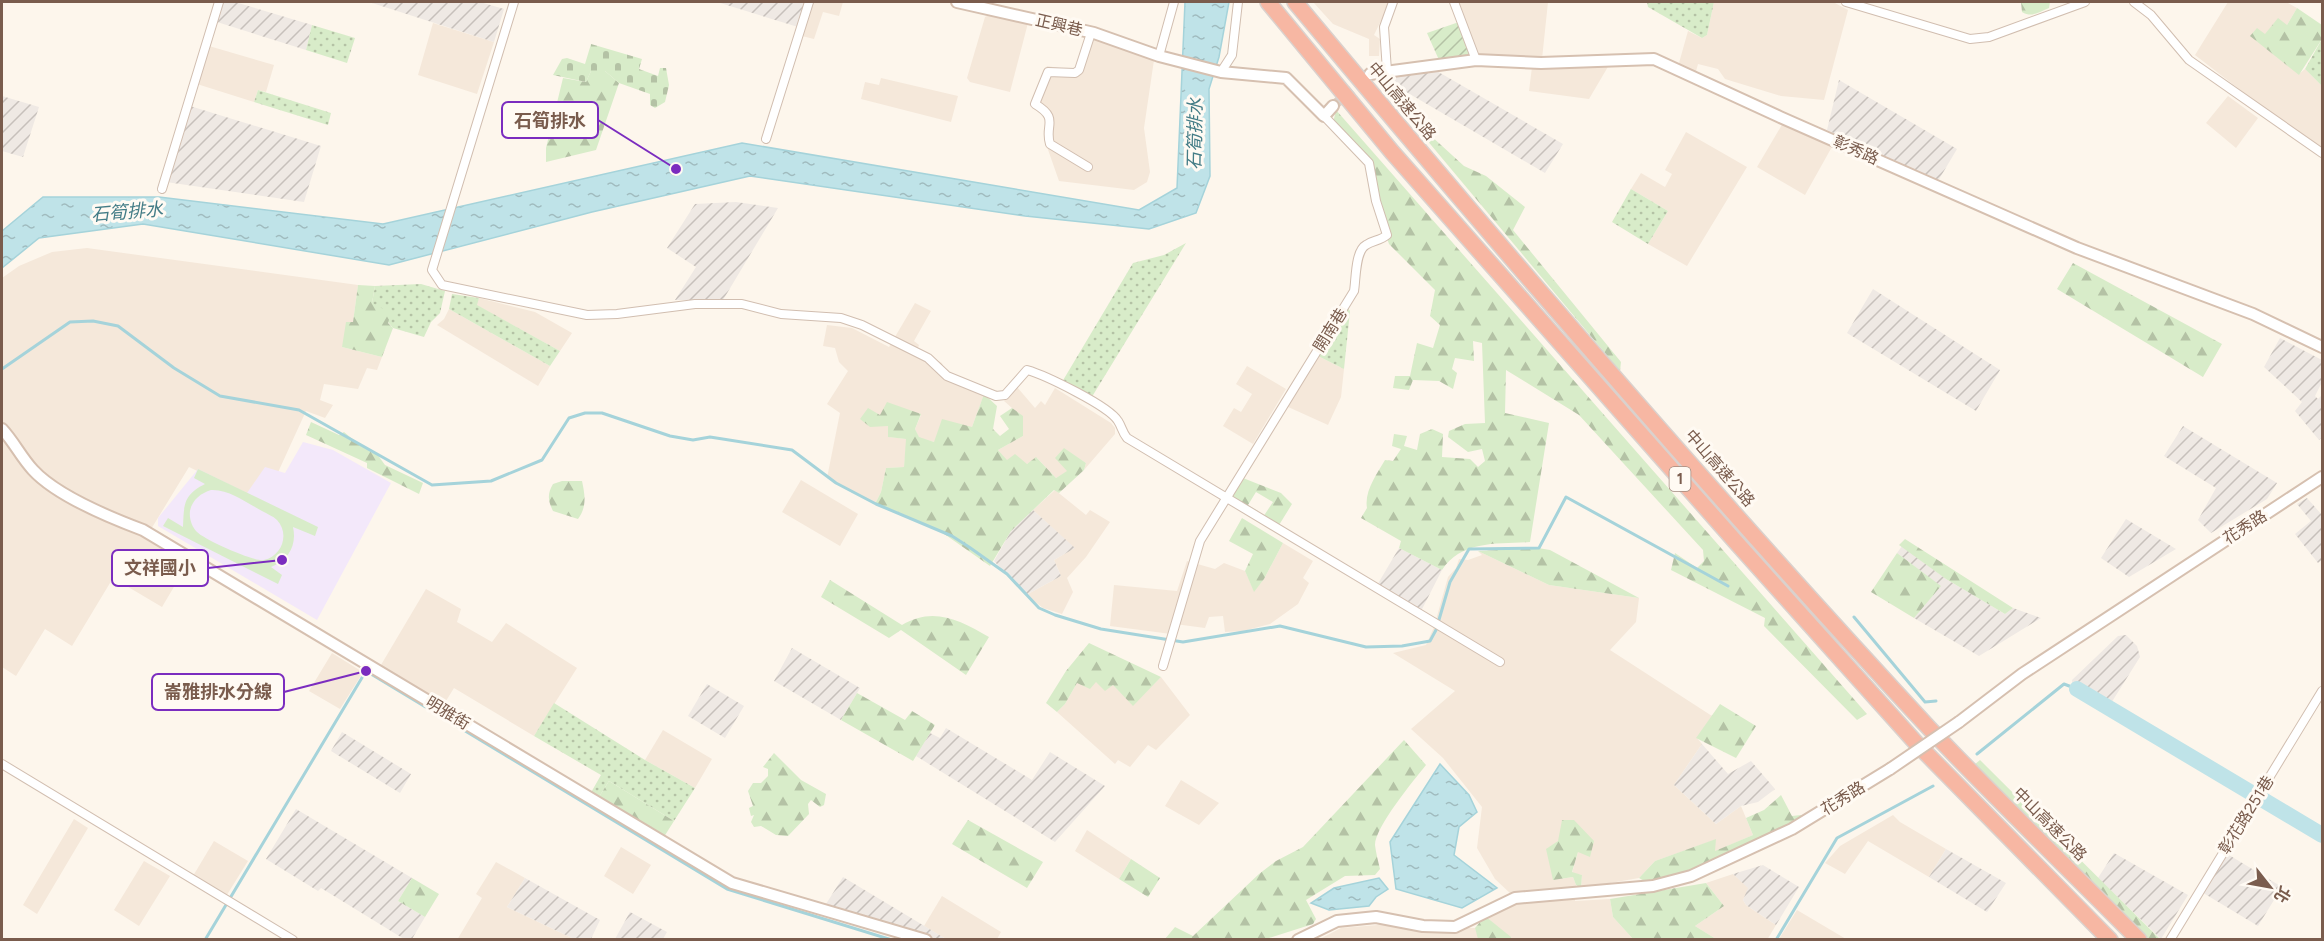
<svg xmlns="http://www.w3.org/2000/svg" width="2324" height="941" viewBox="0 0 2324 941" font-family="Figtree,'Noto Sans TC',sans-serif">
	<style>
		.residential { fill: #f5e8da }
		.industrial { fill: url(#industrial-furrows) }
		.education { fill: #f3e8fa }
		.grass { fill: url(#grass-dots) }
		.forest { fill: url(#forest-firs) }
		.cemetery { fill: url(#cemetery-stones) }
		.garden { fill: url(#garden-furrows) }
		.pitch { fill: #d8ecc9; fill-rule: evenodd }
		.water { fill: url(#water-ripples); stroke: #a5d3da; stroke-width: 1.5 }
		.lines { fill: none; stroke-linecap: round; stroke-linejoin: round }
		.stream { stroke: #a5d3da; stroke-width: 3 }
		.river { stroke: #bfe3e8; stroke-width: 16 }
		.secondary-tunnel { stroke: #dcd0c4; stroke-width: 10; stroke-dasharray: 10 5; stroke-linecap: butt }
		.street-casing { stroke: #d1beb0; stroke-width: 10 }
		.secondary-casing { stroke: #d6c0b0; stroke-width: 14 }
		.highway-casing { stroke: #dad1cd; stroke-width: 18 }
		.street { stroke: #fff; stroke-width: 8 }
		.secondary { stroke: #fff; stroke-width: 10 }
		.highway { stroke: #f7b7a3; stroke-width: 15 }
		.secondary-bridge-casing { stroke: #d6c0b0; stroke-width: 14; stroke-linecap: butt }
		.secondary-bridge { stroke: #fff; stroke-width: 10 }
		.labels { text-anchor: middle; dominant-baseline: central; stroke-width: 6; stroke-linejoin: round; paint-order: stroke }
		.shield { fill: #fffaf3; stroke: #a28b7f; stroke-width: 1.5 }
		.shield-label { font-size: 15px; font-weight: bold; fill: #7a5c4d }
		.street-label { font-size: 16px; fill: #7a5c4d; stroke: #fffaf3 }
		.water-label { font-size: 18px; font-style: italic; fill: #437c86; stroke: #fffaf3 }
		.leader { fill: none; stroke: #7b2cbf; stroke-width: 2 }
		.callout-dot { fill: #7b2cbf; stroke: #fffaf3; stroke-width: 2 }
		.callout { fill: #fffaf3; stroke: #7b2cbf; stroke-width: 2 }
		.callout-label { font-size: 18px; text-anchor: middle; font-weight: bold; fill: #7a5c4d }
	</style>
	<defs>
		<pattern id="industrial-furrows" width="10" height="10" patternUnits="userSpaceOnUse" patternTransform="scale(1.5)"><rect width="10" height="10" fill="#efe9e4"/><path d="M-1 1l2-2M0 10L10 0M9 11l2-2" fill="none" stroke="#c7c0bb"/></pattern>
		<pattern id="grass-dots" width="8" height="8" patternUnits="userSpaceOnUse" patternTransform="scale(1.5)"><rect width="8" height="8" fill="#d8ecc9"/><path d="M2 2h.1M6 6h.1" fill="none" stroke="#b4c2a5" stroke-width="1.8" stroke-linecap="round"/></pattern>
		<pattern id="forest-firs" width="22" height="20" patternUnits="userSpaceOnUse" patternTransform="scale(1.5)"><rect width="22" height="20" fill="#d8ecc9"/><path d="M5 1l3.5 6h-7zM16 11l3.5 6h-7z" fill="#b4c2a5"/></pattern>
		<pattern id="cemetery-stones" width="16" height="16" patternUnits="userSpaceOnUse" patternTransform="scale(1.5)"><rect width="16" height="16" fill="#d8ecc9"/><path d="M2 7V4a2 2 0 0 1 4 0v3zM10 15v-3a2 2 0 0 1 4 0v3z" fill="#b4c2a5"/></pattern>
		<pattern id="garden-furrows" width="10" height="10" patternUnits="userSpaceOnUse" patternTransform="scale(1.5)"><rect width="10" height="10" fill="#d8ecc9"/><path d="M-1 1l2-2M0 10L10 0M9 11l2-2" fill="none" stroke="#b4c2a5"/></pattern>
		<pattern id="water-ripples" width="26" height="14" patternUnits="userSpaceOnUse" patternTransform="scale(1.5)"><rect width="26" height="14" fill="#bfe3e8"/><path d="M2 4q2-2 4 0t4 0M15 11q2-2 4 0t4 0" fill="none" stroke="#a0bbbe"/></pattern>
	</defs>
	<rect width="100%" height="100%" fill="#fdf6ec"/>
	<path class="residential" d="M813,2h30l-4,14 -16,-4 -9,27 -12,-3z
		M1313,2h77l-16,33 6,4 -1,17h-10v-17l-36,-15z
		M1458,2h90l-6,57 -9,2 -57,-8z
		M1714,2h119l15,8 -24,90 -43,-4 -56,-17 -7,-10 -20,-5 -3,11 -13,-4 -3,-8 9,-32 14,7 5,-3z
		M2228,2h58l11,6 -10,17 12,49 6,-5 17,17v61l-52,-34 -75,-58z
		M989,15l39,8 -18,69 -40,-10 -3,-4 18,-61z
		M433,23l61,19 -17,52 -59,-19z
		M1090,35l64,25 -10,68 6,44 -3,10 -13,8 -75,-9 -13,-37 -1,-8 5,-14 -18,-19 15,-37 31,5z
		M209,46l65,19 -8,27 -8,-2 -4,12 -57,-18z
		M1609,65l-20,34 -60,-8 3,-24z
		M881,78l77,18 -7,26 -90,-23 4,-17 14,3z
		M2228,96l30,22 -22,30 -30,-25z
		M1783,123l50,22 -28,50 -48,-28z
		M1686,132l61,35 -60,99 -39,-22 20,-33 -37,-22 10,-16 24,14 7,-13 -7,-4z
		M87,248l271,37 -5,37 -11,25 40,10 -5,13 -10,-2 -9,21 -34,-5 -4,16 13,5 -8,13 -19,-7 -42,92 -75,-36 -44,72 42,26 -25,42 -49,-29 -41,68 -27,-17 -29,47 -14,-9v-389l17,-12 33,-14z
		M479,298l56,14 37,21 -12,18 -84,-46z
		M915,303l16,8 -17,30 5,4 -2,5 25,13 3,11 41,15 -14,38 -38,15 -15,-4 -4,-9 6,-14 -33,10 1,12 18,2 -3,28 -18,1 -5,24 -6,12 -48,-26 13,-65 -13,-9 21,-33 -9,-9 -4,-14 -12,-2 4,-21 25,3 37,19z
		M449,309l101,57 -12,20 -101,-61 7,-6z
		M1316,355l28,14 -3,28 -13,28 -42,-19z
		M1247,366l39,23 -33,55 -30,-18 11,-18 7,4 11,-18 -16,-10z
		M1017,387l18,21 6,-7 4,4 10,-17 56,35 4,5v6l-31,36 2,-7 -22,-14 4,22 -12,7 -19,-20 -10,6 -20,-3 -9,-11 25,-14 -11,-28 -8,-7z
		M801,480l57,34 -18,32 -58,-34z
		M1055,490l31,25 4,-5 20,12 -24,35 -19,21 6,14 -11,22 -19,-6 -17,-13 35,-19 -7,-16 20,-12 -41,-38z
		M1283,543l30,18 -10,17 6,5 -11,21 -28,20 -27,7 -18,1 -2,-16 -14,1 -4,11 -30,-4 -4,10 -61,-8 4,-41 63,6 10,-30 28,8 9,-6 21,8 9,20 10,-12z
		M1478,551l71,34 90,13 -3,24 -26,28 102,66 -15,22 5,6 -28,41 42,39 25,-18 12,29 -39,17 1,-12 -60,21 -16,17 -58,10 1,-13 -10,-2 6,-21 -4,-32 -21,60 20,-3 3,8 -1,16 35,-2 3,18 20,22h-122l-26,-23 27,-21 -17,-16 -18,-31 5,-41 -39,-49 -32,-29 44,-38 -62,-38 33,-8 8,-18 14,-50 8,-9 3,-9 9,1 14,-5z
		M426,589l35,20 -4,13 35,20 14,-19 71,45 -43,68 -80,-48 -13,21 -63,-39z
		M332,653l29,18 1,3 -22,35 -31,-18z
		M1161,677l29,38 -34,35 -8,-5 -18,22 -12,-7 -3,4 -58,-52 8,-8 12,-21 19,-1 17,3 20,20z
		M663,730l49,29 -17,29 -50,-28z
		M1181,780l38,23 -20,22 -34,-19z
		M1893,815l7,7 46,27 -17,28 -61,-36 -23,33 -20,-11 15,-17z
		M74,819l14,9 -51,86 -14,-9z
		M1087,830l44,29 -12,20 -44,-28z
		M214,841l34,20 -23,37 -32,-22z
		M621,847l30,18 -18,29 -29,-18z
		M144,861l26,15 -31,50 -25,-16z
		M496,862l29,16 -18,29 67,32 -117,1 25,-42 -6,-4z
		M1733,874l16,14 -6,12 3,5 30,20 -9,15 -51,-1 -21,-13 29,-20 -18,-23z
		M942,896l59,36 -4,7h-51l-22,-13z
		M1797,910l49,29h-67z
		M1378,925l97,3 4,11 -161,1 23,-12z"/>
	<path class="industrial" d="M223,2h12l77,23 -6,25 -89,-28z
		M369,2h111l24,7 -10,33z
		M717,2h88l-7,25z
		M1435,70l128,74 -18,29 -149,-87 -6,-9z
		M1839,80l118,69 -19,32 -111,-51z
		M2,96l37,11 -16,50 -21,-6z
		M190,106l131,40 -17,56 -138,-20z
		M736,202l42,6 -55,92h-48l21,-33 -29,-19 28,-44z
		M1873,289l127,81 -24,41 -129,-78z
		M2280,338l42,22v22l-7,14 3,3 4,-4v42l-3,3 -24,-29 7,-9 -38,-35z
		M2183,426l94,57 -10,16 -56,34 -13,-13 18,-32 -52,-32z
		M2307,498l15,17v45l-4,3 -23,-29 16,-13 -14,-17z
		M1033,510l42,38 -21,12 7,16 -35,19 -32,-34 17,-30z
		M2126,519l50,30 -47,28 -28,-19z
		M1902,546l44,33 59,35 8,-6 28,10 -62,38 -65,-38 26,-32 -43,-33z
		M1399,548l43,22 -22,43 -44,-26z
		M2126,635l11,11 3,11 -32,51 -35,-20 -1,-8 46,-44z
		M792,648l68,40 -19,32 -67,-39z
		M707,684l37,22 -19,32 -37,-22z
		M946,728l86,52 18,-28 55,34 -50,56 -139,-86 14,-23 10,5z
		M342,732l69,42 -11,19 -69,-42z
		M1702,744l26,30 23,-13 24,28 -17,13 -17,4 -25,18 -42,-39z
		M296,809l116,69 -14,23 27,16 -13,22h-8l-83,-51 -3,3 -52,-32z
		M1946,849l60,34 -19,29 -58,-35z
		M2224,852l58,35 -24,39 -58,-35z
		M2114,853l74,42 -27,44 -63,-61z
		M1763,865l36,22 -23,38 -30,-20 -3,-5 5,-12 -15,-14z
		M843,877l103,62h-10l-78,-21 -32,-14z
		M525,878l75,42 -9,19h-17l-67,-32z
		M630,912l37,20 -4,7h-48z"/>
	<path class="education" d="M303,442l30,8 58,33 -74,137 -159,-94v-8l40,-49 49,24 18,-26 20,6z"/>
	<path class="grass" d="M1647,2h67l-7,33 -5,3 -54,-31z
		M312,25l43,13 -8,25 -41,-13z
		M2322,39v47l-17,-17z
		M258,90l73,23 -3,12 -74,-23z
		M1631,189l37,22 -20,33 -36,-22z
		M1186,243l-96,157 -28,-18 71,-119 31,-8z
		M421,284l24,7 -5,22 -9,9 -7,15 -31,-9 -21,-25 3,-17z
		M452,294l27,4 -2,7 83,46 -10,15 -101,-57z
		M1347,307l3,4 -6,58 -28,-14z
		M554,703l91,57 50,28 -21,33 -65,-40 -12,19 -8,-4 12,-21 -67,-39z"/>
	<path class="forest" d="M2021,2h29l-1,6c-10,4 -17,10 -27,4z
		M2297,8l25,17v14l-23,36 -49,-39 7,-8 8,6 13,-16 9,7z
		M591,71h14l14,12 -23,67 -50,12v-14l17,-70 23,4z
		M1390,77l28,47 46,42 22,10 39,31 -12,23 108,132 -1,9 -240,-287z
		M1336,110l531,604 -10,6 -93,-94 1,-8 -94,-48 4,-17 22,15 7,-7 -1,-11 -124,-135 -73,-45 -1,43 44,10 -19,119c-32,2 -69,-2 -88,28l-43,-22 2,-7 -40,-23 6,-10c-3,-17 10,-34 18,-48l8,1 8,-12 -9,-3 2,-12 13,2 -3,10 13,4 3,-16 12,-5 11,5 -1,23 28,2 8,8 7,-6 -3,-12 -14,3 -20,-15 1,-6 16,-7 20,-1 -3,-80 -9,-2 1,20 -19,-3 -3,11 5,4 -4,16 -14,-8 -26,-1 -4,10 -16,-2 2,-12h15l7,-33 16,5 7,-23 -10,-9 5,-26 -46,-46 -10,-29 -11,-53 -35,-39z
		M2073,263l149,81 -19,33 -146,-88z
		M358,285l17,1 -3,17 19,10 -3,10 5,5 -11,29 -40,-10 4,-25h7z
		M984,394l13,12 -4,23 7,7 9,-7 -9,-13 12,-8 11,8v20l-25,14 9,10 8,-6 12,10 9,-7 20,21 11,-7 -12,-13 9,-10 22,15 -2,7 -25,23 -5,-3 -43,41 -21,35 -50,-35 -65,-27 6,-12 5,-24 18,-1 2,-28 -18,-2v-11l-18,1 -10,-8 8,-11 12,7 7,-13 34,12 -6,15 4,8 15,5 8,-23 30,8z
		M311,422l28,13 5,-3 12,10 21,12 8,11 38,18 -4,11 -52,-26v-5l-61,-28z
		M1243,478l38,15 11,11 -16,26 -15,-10 12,-18 -17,-10 -8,13 10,6 -2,5 -25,-19z
		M562,481h20c3,14 5,26 -4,38l-25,-8c-5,-10 -6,-17 0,-27z
		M1242,518l41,25 -19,36 -10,13 -9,-21 8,-17 -24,-13z
		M1905,539l108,69 -8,6 -59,-35 -47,-34z
		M1538,548l12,2 89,48 -90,-13 -71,-34z
		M1897,553l44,33 -27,32 -43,-26z
		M830,580l72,45c31,-19 58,-5 87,12l-23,38 -65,-45 -12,8 -68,-41z
		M1089,643l72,34 -28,29 -20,-21 -8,6 -9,-9 -6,7 -13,-6 -12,21 -8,8 -11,-9 20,-32z
		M857,693l48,27 7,-9 23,14 -22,36 -72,-41z
		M1720,704l36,22 -20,32 -40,-20z
		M1404,740l22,25c-12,15 -51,62 -51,80 1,8 3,16 5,24l-5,6 -30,1 -39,24 10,19 -3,5 -47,15h-101l10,-12 18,9 66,-62 17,-13 27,-14z
		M774,753l27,27 25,14 -2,11 -4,2 -9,-7 -3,4 1,10 -21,22 -12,-1 -15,-9 -7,1 -3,-5 3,-7 -3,1 -2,-8 4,-2 -5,-15 5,-8h8l7,-7v-7l-5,-2z
		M1980,760l180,179h-11l-175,-174z
		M609,781l65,40 -12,19 -65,-40z
		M1781,795l11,21 9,-1v5l-103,49 -50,14 -9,-5 16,-17 61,-22 -1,12 38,-16 -7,-17 18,-8z
		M968,820l75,42 -16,26 -75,-44z
		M1562,820h12l20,21 -4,16 -12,-5 -6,20 10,3 -1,13 -5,-3 -3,-8 -20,3 -7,-31 12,-8z
		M1131,859l29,19 -12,19 -29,-18z
		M412,878l27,16 -14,23 -27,-16z
		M1706,883l18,23 -29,20 21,13h-83l-20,-22 -3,-18z
		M1485,916l26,21v2h-33l-3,-11z"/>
	<path class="cemetery" d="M591,44l51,15 -3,10 19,7 2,-8h6l3,17 -4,17 -10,6 -5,-3v-11l-31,-11 -14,-12h-14l-5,11 -33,-7 9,-16 5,-1 18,6z"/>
	<path class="garden" d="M1459,22l12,32 -32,6 -12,-27z"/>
	<path class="pitch" d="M198,469l120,58 -3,9 -22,-9c4,18 -4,33 -22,40l11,8 -4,9 -115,-58 5,-8 15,9c1,-22 0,-32 22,-43l-11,-6zM211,490c18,-1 36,13 51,21 5,3 11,5 15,9 13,14 5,36 -13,40 -10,2 -59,-20 -67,-28 -5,-5 -8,-13 -7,-21 2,-11 11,-18 21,-21z"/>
	<path class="water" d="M1185,2h44l-10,55 -10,32 1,87 -14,37 -47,16 -124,-13 -275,-40 -158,36 -203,53 -246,-41 -104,14 -37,30v-37l41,-34h116l224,27 359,-81 397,67 38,-22z
		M1440,764l29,31 8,17 -18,15 -5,28 43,33 -35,20 -66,-19 -6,-47z
		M1379,878l9,11 -12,8 -7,9 -40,4 -18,-7 23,-15z"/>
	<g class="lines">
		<path class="stream" d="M2,369l68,-47 23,-1 25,5 56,42 46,28 79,14 133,75 59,-4 51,-21 27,-42 16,-5h17l68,23 23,4 17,-3 82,13 44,33 40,21 76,32 17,11 38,27 32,34 16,7 46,14 82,13 97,-16 86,21 36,-1 28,-5 6,-11 14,-48 19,-33 70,-1 27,-51 162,89
			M1854,617l71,85 11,-1
			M1977,754l87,-70 13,5
			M205,940l161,-269 361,218 165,51
			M1776,940l61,-102 96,-52"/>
		<path class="river" d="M2077,689l245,146"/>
		<path class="secondary-tunnel" d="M1333,106l32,-27"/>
		<defs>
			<path id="street" d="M514,2l-82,268 10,15 145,30 30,-1 78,-10h47l39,10 60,4 21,7 66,33 19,18 49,20 9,-1 22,-25c18,5 82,36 91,51 4,6 4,11 9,17l373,224
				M1454,2l22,58
				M1846,2l124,37 19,-2 96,-35
				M2134,2l17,13 38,45 133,93
				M1159,56l15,-54
				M1387,71l-3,-44 9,-25
				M1221,72l11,-17 6,-53
				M766,139l43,-137
				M1088,167l-38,-23c-6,-19 10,-25 -15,-40l13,-32 27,1 4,-3 12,-37
				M162,189l57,-187
				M1163,666l37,-125 154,-250c2,-11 1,-40 12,-46 7,-5 14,-4 21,-10l-11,-34 -7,-38 -45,-47
				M2,764l291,176
				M2170,940l152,-249"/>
			<path id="secondary" d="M957,2l137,31 65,23 62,16 65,6 38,38 9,-10
				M1370,74l106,-14 65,3 113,-4 126,58 297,131 176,66 69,33
				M2,429c12,13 19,28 31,41 23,25 78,48 110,60l589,353 194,57
				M1959,722l63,-48 300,-197
				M1298,940l39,-19 39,-4 47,9 32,1 60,-29 138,-12 38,-10 101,-47 98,-60"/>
			<path id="highway" d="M1268,2l124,150 343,389 181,202 194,197
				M1295,2c205,246 415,490 634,726 68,72 140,141 210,212"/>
		</defs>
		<use href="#street" class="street-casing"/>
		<use href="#secondary" class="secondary-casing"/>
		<use href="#highway" class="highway-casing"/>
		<use href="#street" class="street"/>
		<use href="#secondary" class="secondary"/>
		<use href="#highway" class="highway"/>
		<defs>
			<path id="secondary-bridge" d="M1890,769l69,-47"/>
		</defs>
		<use href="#secondary-bridge" class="secondary-bridge-casing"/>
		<use href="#secondary-bridge" class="secondary-bridge"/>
	</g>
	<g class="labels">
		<rect class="shield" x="1669.5" y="467" width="21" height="24" rx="4.5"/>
		<g class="shield-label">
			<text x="1680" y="479">1</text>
		</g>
		<g class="street-label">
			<text transform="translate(1059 25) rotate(13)">正興巷</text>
			<text transform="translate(1402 101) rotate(50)">中山高速公路</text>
			<text transform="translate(1856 150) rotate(24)">彰秀路</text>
			<text transform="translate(1330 330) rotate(-58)">開南巷</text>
			<text transform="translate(1720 468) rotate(49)">中山高速公路</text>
			<text transform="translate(2245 527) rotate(-33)">花秀路</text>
			<text transform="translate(448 713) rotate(31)">明雅街</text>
			<text transform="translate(1843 798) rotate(-32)">花秀路</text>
			<text transform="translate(2246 815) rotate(-58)">彰花路251巷</text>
			<text transform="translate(2050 824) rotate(45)">中山高速公路</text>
		</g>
		<g class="water-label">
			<text transform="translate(1195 134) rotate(-89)">石筍排水</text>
			<text transform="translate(127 212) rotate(-5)">石筍排水</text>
		</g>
	</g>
	<path class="leader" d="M676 169L598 120M282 560L208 568M366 671L284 692"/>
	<g class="callout-dot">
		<circle cx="676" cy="169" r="6"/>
		<circle cx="282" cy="560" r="6"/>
		<circle cx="366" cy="671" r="6"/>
	</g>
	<g class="callout">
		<rect x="502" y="102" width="96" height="36" rx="6"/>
		<rect x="112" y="550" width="96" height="36" rx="6"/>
		<rect x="152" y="674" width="132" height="36" rx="6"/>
	</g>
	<g class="callout-label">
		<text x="550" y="127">石筍排水</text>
		<text x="160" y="574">文祥國小</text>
		<text x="218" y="698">崙雅排水分線</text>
	</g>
	<rect width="2324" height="941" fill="none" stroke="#7a5c4d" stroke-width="6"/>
	<g transform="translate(2270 887) rotate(121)" stroke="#fffaf3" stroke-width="4.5" paint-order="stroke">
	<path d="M0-4.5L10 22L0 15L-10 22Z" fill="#7a5c4d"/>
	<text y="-9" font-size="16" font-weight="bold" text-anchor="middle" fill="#7a5c4d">北</text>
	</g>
</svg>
